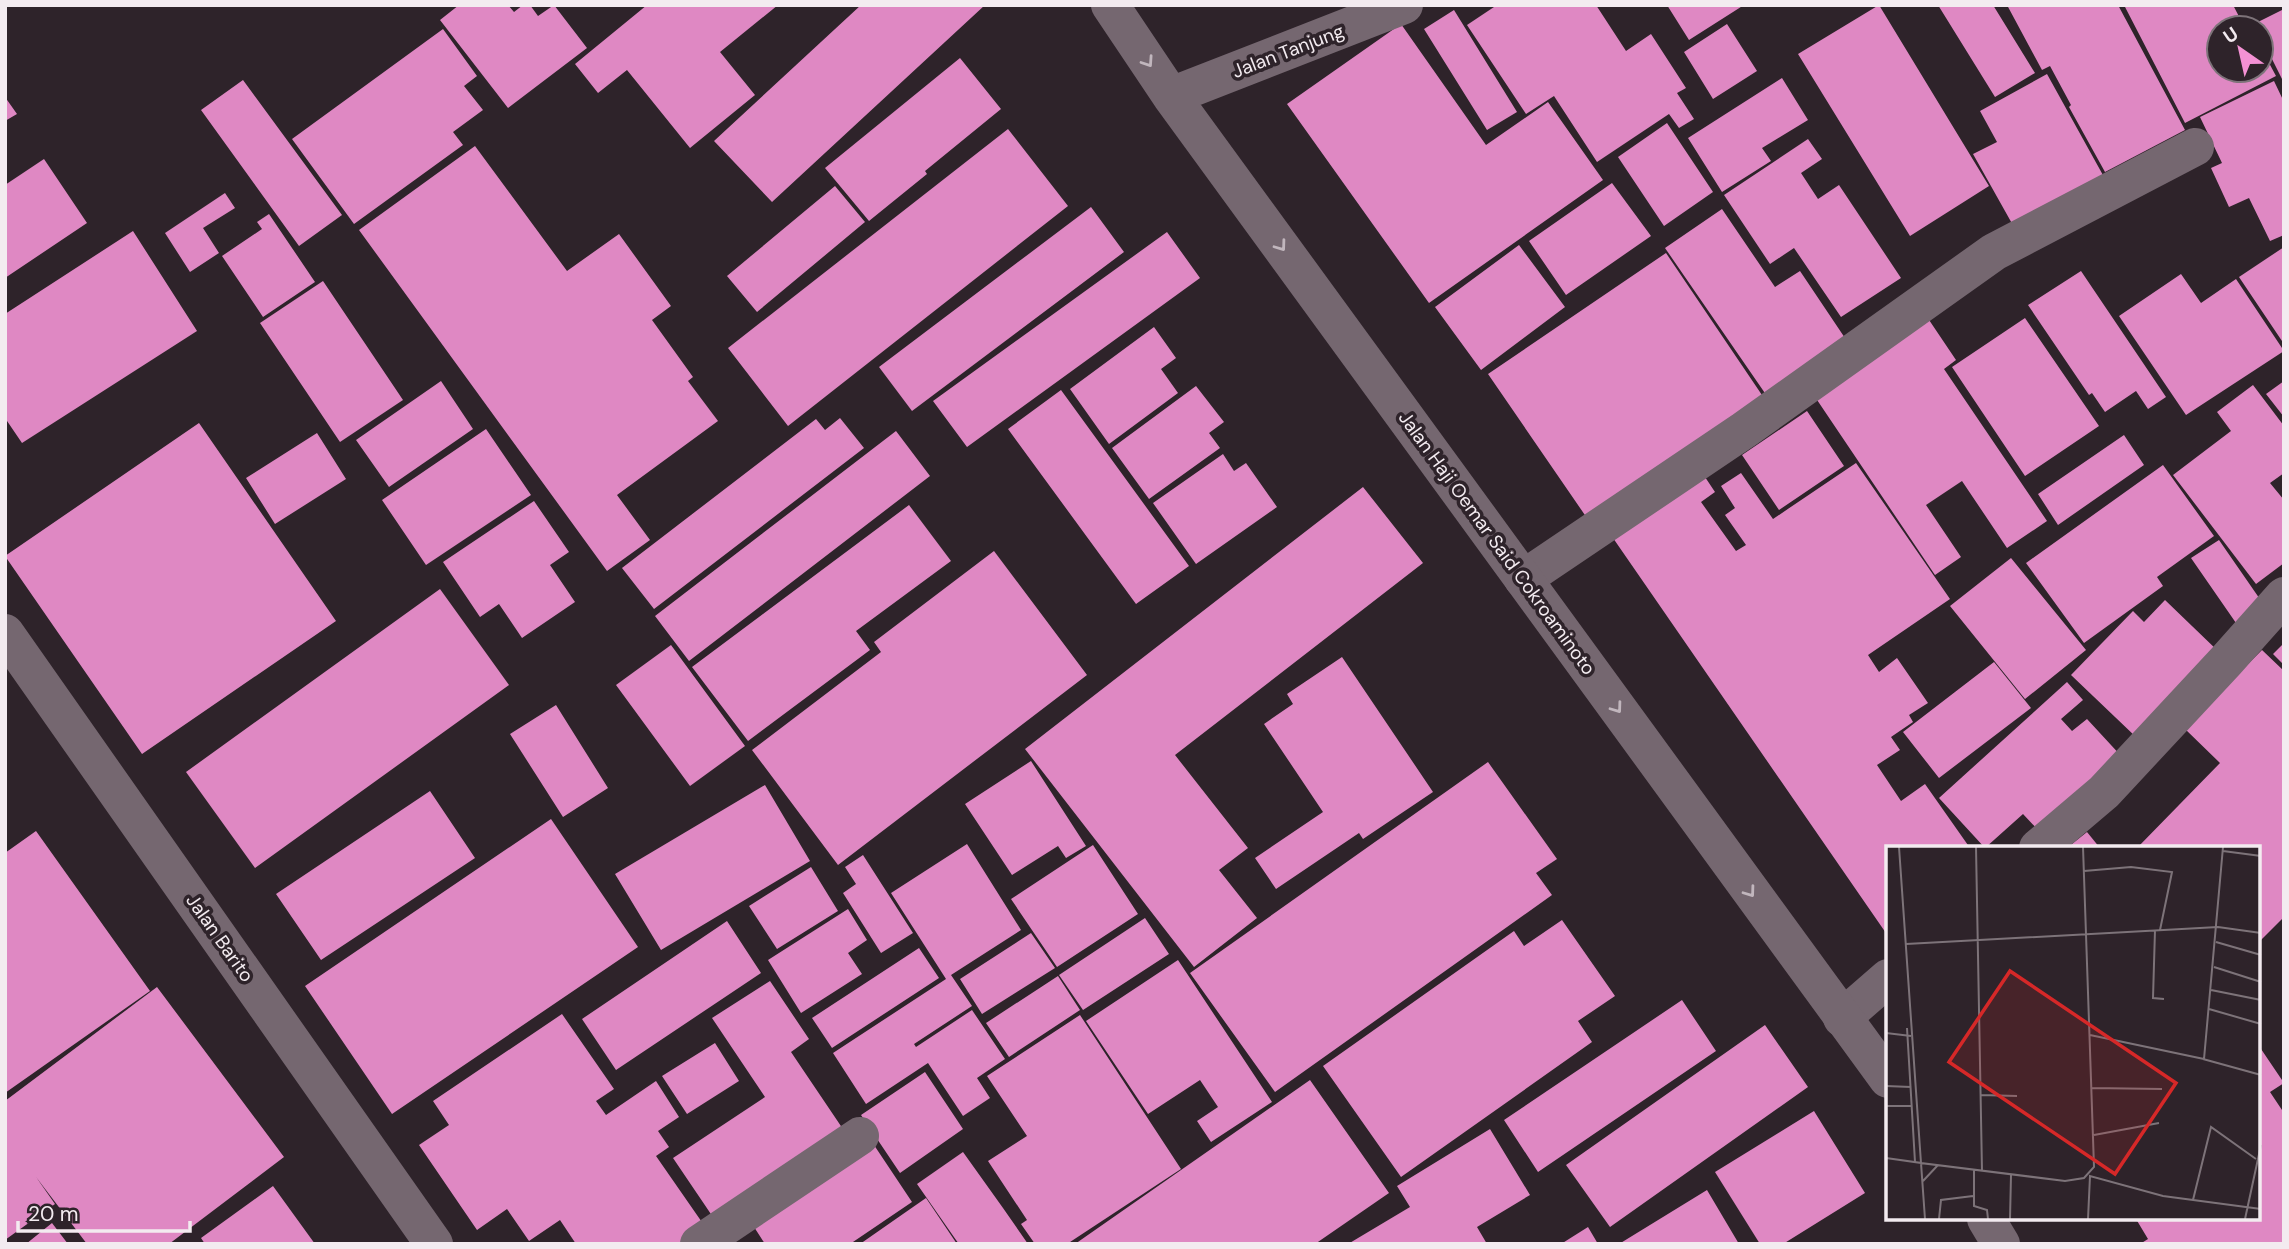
<svg xmlns="http://www.w3.org/2000/svg" width="2289" height="1249" viewBox="0 0 2289 1249" font-family="'DM Sans',sans-serif">
	<style>
		.building { fill: #df88c3 }
		.lines { fill: none; stroke-linecap: round; stroke-linejoin: round }
		.street { stroke: #756770; stroke-width: 38 }
		.secondary { stroke: #756770; stroke-width: 38 }
		.oneway { stroke: #c1b6bd }
		.labels { text-anchor: middle; dominant-baseline: central; stroke-width: 7; stroke-linejoin: round; paint-order: stroke }
		.street-label { font-size: 19px; fill: #f3ebf0; stroke: #2e232a }
		.inset-road { fill: none; stroke: #7d7379; stroke-width: 2 }
		.view { fill: #d62828; fill-opacity: 0.15; stroke: #d62828; stroke-width: 3.5 }
		.inset-edge { fill: none; stroke: #f3ebf0; stroke-width: 3.5 }
	</style>
	<rect width="100%" height="100%" fill="#2e232a"/>
	<path class="building" d="M459,5h49l6,7 9,-7h7l8,11 16,-11 33,43 -79,60 -68,-88z
		M647,5h131l-58,47 35,43 -65,53 -63,-78 -29,23 -23,-29z
		M861,5h124l-213,197 -58,-61z
		M1497,5h99l30,46 25,-17 35,54 -9,5 17,26 -15,9 -10,-14 -72,48 -43,-66 -28,18 -59,-89z
		M1667,5h77l-55,35z
		M1879,5l110,181 -79,50 -112,-182z
		M1938,5h55l42,68 -40,24z
		M2007,5h111l67,125 -80,42 -36,-65 2,-2 -21,-39 -8,4z
		M2124,5h109l12,23h-26v42h42v-22l15,28 -91,47z
		M2284,9v74l-23,-46v-9h-5l-2,-4z
		M1454,10l63,102 -30,18 -63,-101z
		M1401,24l85,121 62,-43 55,78 -174,123 -142,-199z
		M1727,24l30,47 -44,28 -29,-47z
		M443,29l34,47 -13,10 19,24 -30,22 10,13 -109,79 -62,-85z
		M960,58l41,51 -76,62 2,3 -58,47 -44,-53z
		M2047,74l62,112 -90,50 -46,-82 24,-12 -17,-31z
		M1782,78l26,42 -46,28 9,13 -49,31 -34,-54z
		M243,80l99,135 -43,31 -98,-136z
		M2274,81l10,21v133l-14,6 -21,-43 -20,9 -18,-39 11,-5 -22,-46z
		M5,97l12,17 -12,7z
		M1667,123l46,69 -49,34 -46,-69z
		M1008,129l60,77 -280,220 -60,-78z
		M1808,139l14,20 -21,14 17,26 21,-14 62,93 -60,39 -47,-69 -24,16 -46,-69z
		M475,146l92,125 52,-37 52,72 -19,14 41,57 -5,4 30,40 -101,74 33,45 -43,31 -248,-341z
		M44,159l43,64 -82,55v-93z
		M1612,183l39,53 -85,59 -37,-54z
		M835,186l30,36 -108,90 -30,-36z
		M225,193l10,15 -32,20 16,25 -29,19 -25,-39z
		M1091,207l33,45 -212,159 -33,-44z
		M1722,209l53,78 25,-16 49,73 -80,55 -104,-151z
		M269,214l46,68 -52,35 -41,-61 40,-27 -5,-7z
		M133,231l64,100 -175,112 -17,-25v-104z
		M1167,232l33,46 -233,169 -34,-46z
		M1519,245l46,62 -84,63 -46,-63z
		M2284,247v97l-45,-67z
		M1666,253l100,148 -177,120 -101,-147z
		M2081,271l85,126 -18,12 -12,-18 -31,21 -13,-19 -3,2 -61,-90z
		M2181,274l20,29 35,-24 48,72 -98,64 -67,-99z
		M323,281l80,119 -63,42 -80,-119z
		M1923,311l33,49 -12,9 103,152 -40,27 -45,-67 -36,24 35,52 -26,18 -126,-187z
		M2025,318l74,108 -74,50 -73,-109z
		M1154,327l22,31 -15,11 17,24 -69,51 -39,-55z
		M441,381l32,48 -84,58 -33,-47z
		M2284,381v36l-18,-23z
		M2253,385l31,41v47l-14,10 14,17v63l-28,21 -83,-109 58,-44 -14,-19z
		M1196,386l28,36 -15,11 11,15 -71,51 -37,-51z
		M1061,390l128,176 -53,38 -128,-175z
		M1807,411l37,55 -65,44 -37,-55z
		M840,418l24,30 -210,161 -32,-41 194,-149 9,11z
		M199,423l137,198 -194,133 -137,-198z
		M486,429l45,66 -105,70 -44,-65z
		M896,431l34,45 -241,185 -34,-45z
		M317,433l29,46 -71,45 -29,-46z
		M2124,435l20,30 -86,60 -20,-31z
		M1223,454l11,17 12,-8 31,44 -81,57 -43,-61z
		M1856,463l94,136 -82,56 11,17 18,-14 31,45 -19,12 4,7 -22,15 9,13 -23,15 24,36 24,-17 45,64h-82v88l-275,-398 90,-64 12,18 -14,10 35,49 10,-6 -21,-30 10,-7 -14,-22 20,-13 32,46z
		M2163,465l51,71 -57,41 6,9 -79,57 -58,-80z
		M1363,487l60,76 -248,192 73,93 -29,22 38,48 -63,49 -169,-218z
		M534,501l35,51 -19,13 25,37 -53,36 -23,-34 -19,13 -37,-55z
		M909,505l42,56 -95,70 14,19 -122,91 -56,-74z
		M2219,540l45,65 -28,18 -45,-65z
		M994,551l93,124 -249,190 -86,-115 129,-98 -7,-10z
		M2011,558l75,92 -61,49 -75,-93z
		M440,589l69,96 -254,183 -69,-96z
		M2165,600l54,52 -82,86 -66,-63 62,-64 11,11z
		M2284,643v22l-11,-11z
		M671,645l74,101 -55,40 -74,-101z
		M2262,650l22,21v246l-25,25v-94h-122l83,-85 -36,-35z
		M1342,657l91,135 -70,47 -4,-6 -83,56 -21,-31 68,-46 -59,-88 29,-20 -6,-10z
		M1994,662l37,46 -92,70 -36,-46z
		M2067,682l16,18 -22,19 11,12 15,-12 36,39 -83,74 -17,-18 -38,34 -46,-50z
		M556,705l52,83 -45,29 -53,-83z
		M1031,761l55,85 -20,12 -8,-12 -46,29 -47,-71z
		M1488,762l69,97 -21,14 16,22 -277,197 -85,-119z
		M765,785l45,76 -149,89 -46,-76z
		M430,791l45,67 -154,102 -45,-66z
		M551,819l87,128 -246,167 -87,-128z
		M36,831l114,160 -145,102v-240z
		M2087,832l13,16h-33z
		M967,844l54,86 -70,45 21,31 -58,38 2,3 56,-37 33,49 -28,19 13,20 -27,18 -35,-53 -62,41 -33,-51 113,-74 -55,-86z
		M1093,845l45,69 -81,53 -46,-68z
		M863,855l50,78 -32,20 -38,-60 13,-9 -11,-17z
		M811,867l27,44 -61,38 -28,-43z
		M848,909l19,31 -19,13 14,21 -61,39 -33,-53z
		M1145,918l24,36 -86,56 -24,-35z
		M1562,920l53,76 -37,25 14,21 -191,135 -78,-111 191,-135 10,15z
		M727,921l34,52 -145,97 -34,-51z
		M1031,933l24,35 -73,46 -22,-35z
		M919,948l20,30 -107,70 -20,-30z
		M1178,960l94,142 -61,40 -14,-21 21,-14 -18,-27 -52,34 -62,-93z
		M1058,976l22,34 -71,47 -23,-34z
		M770,981l39,58 -18,13 58,86 -130,88 -46,-68 92,-61 -53,-79z
		M157,987l127,170 -115,87h-82l-51,-67 19,27 -50,36v-139z
		M1682,1000l34,51 -178,121 -34,-52z
		M562,1014l52,75 -18,12 10,14 50,-34 23,36 -21,14 11,16 -13,9 50,72 -23,16h-107l-16,-24 -31,21 -22,-32 -30,21 -58,-85 30,-20 -16,-24z
		M1080,1015l101,154 -114,75h-32l-14,-20 6,-4 -39,-59 39,-25 -40,-60z
		M1765,1025l43,62 -198,140 -44,-62z
		M715,1043l24,38 -52,33 -25,-38z
		M2259,1046l25,37 -14,9 12,18 2,-2v136h-144l8,-5 -12,-20h123z
		M925,1072l38,57 -63,44 -39,-58z
		M1310,1080l79,113 -74,51h-240z
		M1814,1111l51,82 -82,51h-23l-45,-72z
		M1490,1129l40,66 -53,32 10,17h-139l62,-37 -13,-21z
		M868,1136l44,66 -62,42h-85l-18,-28z
		M963,1152l40,56 25,36h-69l-3,-4 -39,-56z
		M273,1186l42,58h-110l-4,-6z
		M1707,1190l32,54h-120z
		M926,1198l31,46h-97l43,-30z
		M52,1223l16,21h-42z
		M1588,1227l10,17h-37z"/>
	<g class="lines">
		<path class="street" d="M1523,579l221,-149 250,-178 201,-105
			M2038,848l66,-56 122,-131 58,-65
			M1842,1018l46,-40
			M699,1244l161,-108"/>
		<path class="secondary" d="M1110,5l61,91 717,983
			M1171,96l233,-91
			M5,633l429,611
			M1986,1219l15,25"/>
	</g>
	<defs><path id="oneway-chevron" d="M-2-3.5L2.5 0L-2 3.5" fill="none" stroke-width="1.6" stroke-linecap="round" stroke-linejoin="round" transform="scale(1.75)"/></defs>
	<g class="oneway">
		<use href="#oneway-chevron" transform="translate(1148 62) rotate(56)"/>
		<use href="#oneway-chevron" transform="translate(1281 246) rotate(54)"/>
		<use href="#oneway-chevron" transform="translate(1617 708) rotate(54)"/>
		<use href="#oneway-chevron" transform="translate(1750 892) rotate(54)"/>
	</g>
	<g class="labels">
		<g class="street-label">
			<text transform="translate(1288 51) rotate(-21)">Jalan Tanjung</text>
			<text transform="translate(1497 543) rotate(54)">Jalan Haji Oemar Said Cokroaminoto</text>
			<text transform="translate(220 938) rotate(55)">Jalan Barito</text>
		</g>
	</g>
	<g transform="translate(1886 846)">
		<rect width="374" height="374" fill="#2e232a"/>
		<path class="inset-road" d="M13,1l22,316 144,18 19,-3 10,-11 -11,-320M90,1l6,324M337,5l38,5M198,25l47,-4 41,5 -12,58M269,84l-2,68 11,1M330,96l45,13M20,98l312,-17 43,6M328,121l47,15M325,144l50,10M323,163l52,15M21,182l8,134M0,187l25,3M204,189l114,24 19,-212M317,213l58,16M0,240l25,1M206,242l70,1M95,249l36,1M0,260h26M208,289l65,-12M0,312l35,5 4,56M88,324v36l13,4 1,9M37,335l15,-16M307,354l18,-73 45,32M53,373l2,-19 32,-4M124,373l1,-44M202,373l2,-43 73,20 98,13M359,373l16,-74"/>
		<path class="view" d="M124,125l166,112 -61,91 -166,-112z"/>
		<rect width="374" height="374" class="inset-edge"/>
	</g>
	<rect width="2289" height="1249" fill="none" stroke="#f3ebf0" stroke-width="14"/>
	<g transform="translate(2240 49) rotate(326)"><circle r="33" fill="#2e232a" stroke="#7d7379" stroke-width="2"/>
	<path d="M0-5L12 26L0 18L-12 26Z" fill="#f491d4"/>
	<text y="-10" font-size="19" font-weight="bold" text-anchor="middle" fill="#f3ebf0">U</text>
	</g>
	<path d="M18 1221v10h172v-10" fill="none" stroke="#f3ebf0" stroke-width="3.5"/>
	<text x="28" y="1221" font-size="21" fill="#f3ebf0" stroke="#2e232a" stroke-width="5" paint-order="stroke">20 m</text>
</svg>
